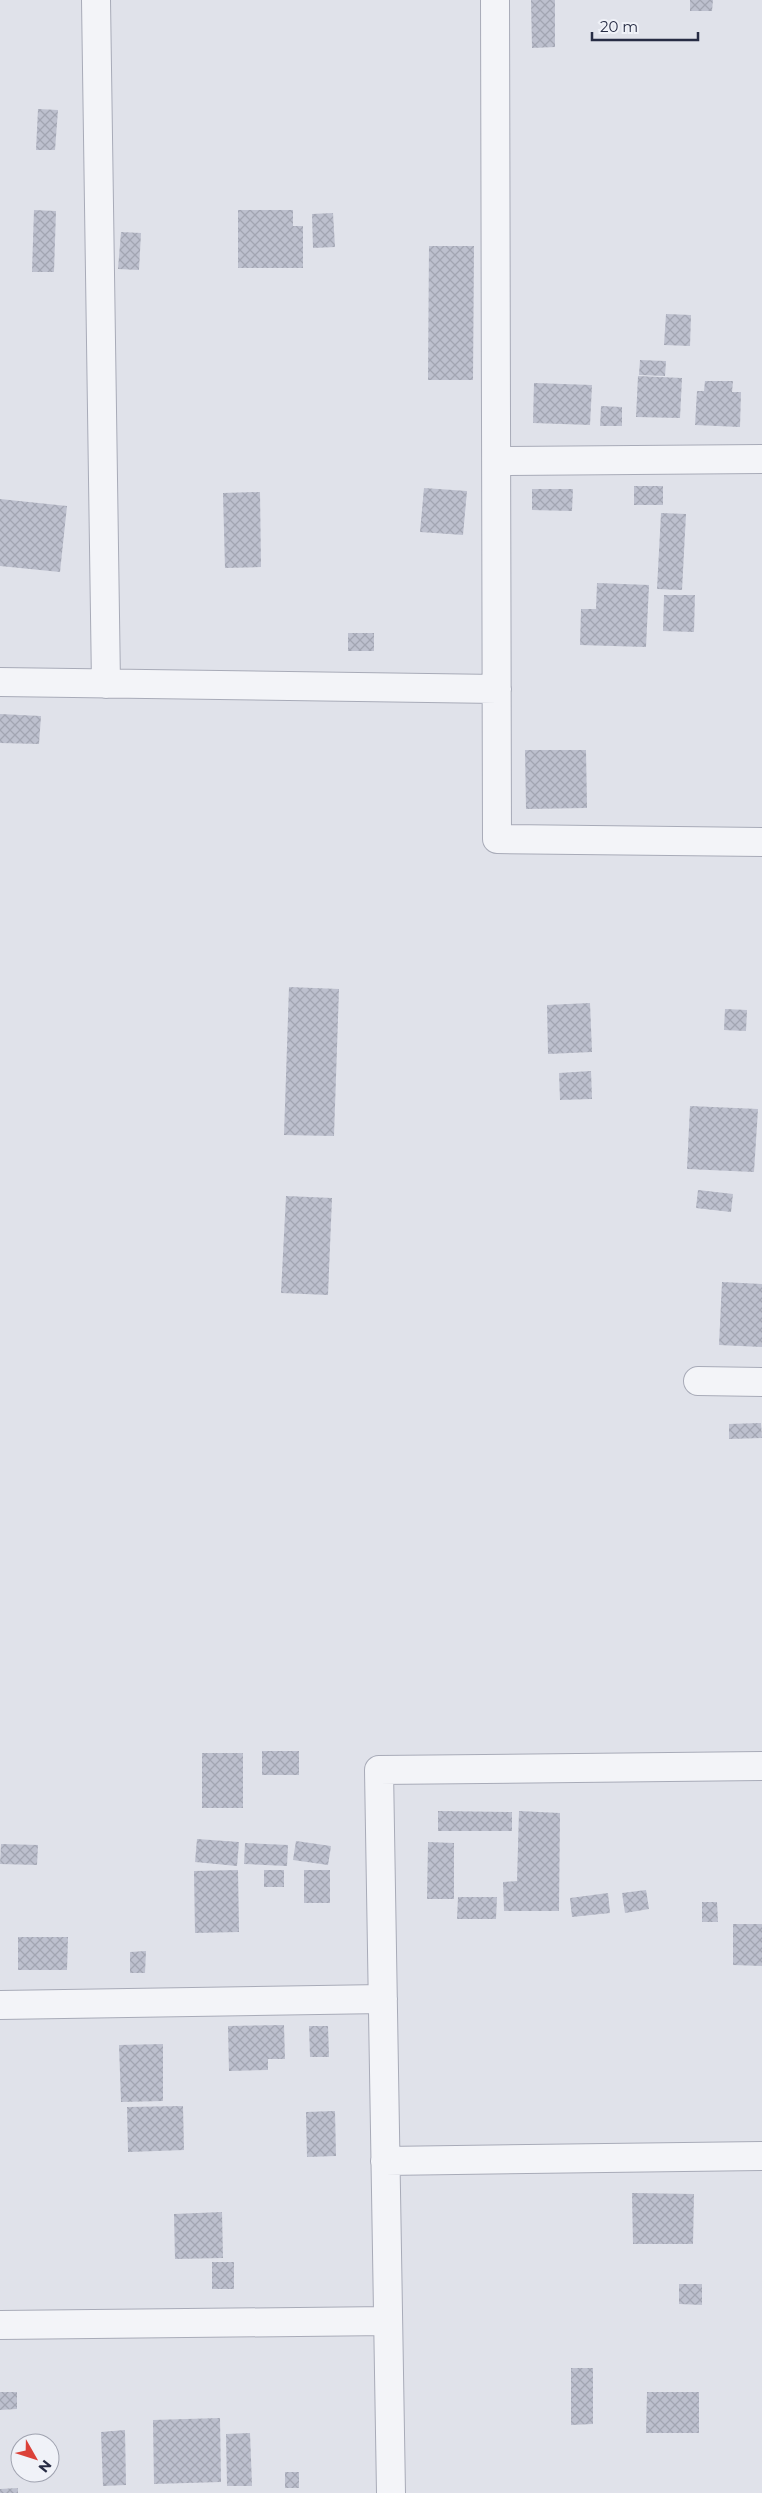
<svg xmlns="http://www.w3.org/2000/svg" width="762" height="2493" viewBox="0 0 762 2493" font-family="Montserrat,sans-serif">
	<style>
		.building { fill: url(#building-cross-hatch) }
		.lines { fill: none; stroke-linecap: round; stroke-linejoin: round }
		.minor-casing { stroke: #a8abb8; stroke-width: 30 }
		.minor { stroke: #f3f4f8; stroke-width: 28 }
	</style>
	<defs>
		<pattern id="building-cross-hatch" width="8" height="8" patternUnits="userSpaceOnUse" patternTransform="scale(1.25)"><rect width="8" height="8" fill="#bdc0ce"/><path d="M0 0l8 8M0 8l8-8" fill="none" stroke="#a2a5b2"/></pattern>
	</defs>
	<rect width="100%" height="100%" fill="#e0e2ea"/>
	<path class="building" d="M531,0h24v47l-23,1z
		M690,0h23l-1,11h-22z
		M38,109l20,1 -3,40h-19z
		M34,210l22,1 -2,61h-22z
		M238,210h55v16h10v42h-65z
		M333,213l2,34 -22,1 -1,-34z
		M121,232l20,1 -2,37 -21,-1z
		M429,246h45l-1,134h-45z
		M666,314l25,1 -1,31 -26,-1z
		M640,360l26,1 -1,15 -26,-1z
		M638,376l44,2 -2,40 -44,-1z
		M705,381h28l-1,11h9l-1,35 -45,-2 2,-34h7z
		M534,383l58,2 -2,40 -57,-2z
		M601,406l21,1v19h-22z
		M634,486h29v19h-29z
		M424,488l43,3 -4,44 -43,-3z
		M532,489h41l-1,22 -40,-1z
		M260,492l1,75 -36,1 -2,-75z
		M0,499l67,7 -7,66 -60,-6z
		M661,513l25,1 -4,76 -25,-1z
		M597,583l52,2 -3,62 -66,-2 1,-36h15z
		M664,595h31l-1,37 -31,-1z
		M348,633h26v18h-26z
		M0,714l41,2 -2,28 -39,-1z
		M525,750h61l1,58 -61,1z
		M289,987l50,2 -5,147 -50,-1z
		M590,1003l2,49 -44,2 -1,-49z
		M725,1009l22,1 -1,21 -22,-1z
		M591,1071l1,28 -32,1 -1,-27z
		M690,1106l68,3 -4,63 -67,-3z
		M698,1190l35,4 -2,18 -35,-4z
		M286,1196l46,2 -4,97 -47,-2z
		M722,1282l40,2v63l-43,-2z
		M761,1423l1,15 -33,1v-15z
		M262,1751h37v24h-37z
		M202,1753h41v55h-41z
		M438,1811l74,1v19h-74z
		M519,1811l41,2 -1,98h-55l-1,-29 14,-1z
		M197,1839l42,3 -2,24 -42,-4z
		M296,1841l35,5 -3,19 -35,-5z
		M428,1842l26,1v56h-27z
		M245,1843l43,2 -1,21 -43,-2z
		M1,1844l37,1 -1,20 -37,-1z
		M238,1870l1,62 -44,1 -1,-62z
		M264,1870h20v17h-20z
		M304,1870h26v33h-26z
		M646,1890l3,19 -24,4 -3,-20z
		M608,1893l2,20 -38,4 -2,-19z
		M458,1897h39l-1,22h-39z
		M702,1902h15l1,20h-16z
		M733,1924h29v42l-29,-1z
		M18,1937h50l-1,33h-49z
		M146,1951l-1,22h-15v-21z
		M284,2025l1,34h-17v11l-39,1 -1,-45z
		M309,2026h19l1,31h-19z
		M163,2044v57l-42,1 -2,-57z
		M183,2106l1,44 -56,2 -1,-45z
		M335,2111l1,45 -29,1 -1,-45z
		M632,2193l62,1 -1,50h-60z
		M222,2212l1,46 -48,1 -1,-45z
		M212,2262h22v27h-22z
		M679,2284h23v21l-23,-1z
		M571,2368h22v56l-22,1z
		M0,2392h17v17l-17,1z
		M647,2392h52v41h-53z
		M220,2418l1,64 -67,2 -1,-64z
		M125,2430l1,55 -23,1 -2,-54z
		M250,2433l2,53h-25l-1,-52z
		M285,2472h14v16h-14z
		M18,2488v5h-18v-4z"/>
	<g class="lines">
		<defs>
			<path id="minor" d="M96,0l10,684
				M495,0l2,839 265,3
				M497,461l265,-2
				M0,682l497,7
				M698,1381l64,1
				M0,2005l383,-6
				M385,2161l377,-5
				M0,2325l388,-4
				M391,2493l-12,-723 383,-4"/>
		</defs>
		<use href="#minor" class="minor-casing"/>
		<use href="#minor" class="minor"/>
	</g>
	<g transform="translate(35 2458) rotate(129)"><circle r="24" fill="#f0f2f8" stroke="#a0a3b0"/>
	<path d="M0-4L9 19L0 12L-9 19Z" fill="#db4139"/>
	<text y="-8" font-size="14" font-weight="bold" text-anchor="middle" fill="#272c44">N</text>
	</g>
	<path d="M592 32v8h106v-8" fill="none" stroke="#272c44" stroke-width="2.5"/>
	<text x="600" y="32" font-size="15" fill="#272c44" stroke="#f0f2f8" stroke-width="4" paint-order="stroke">20 m</text>
</svg>
